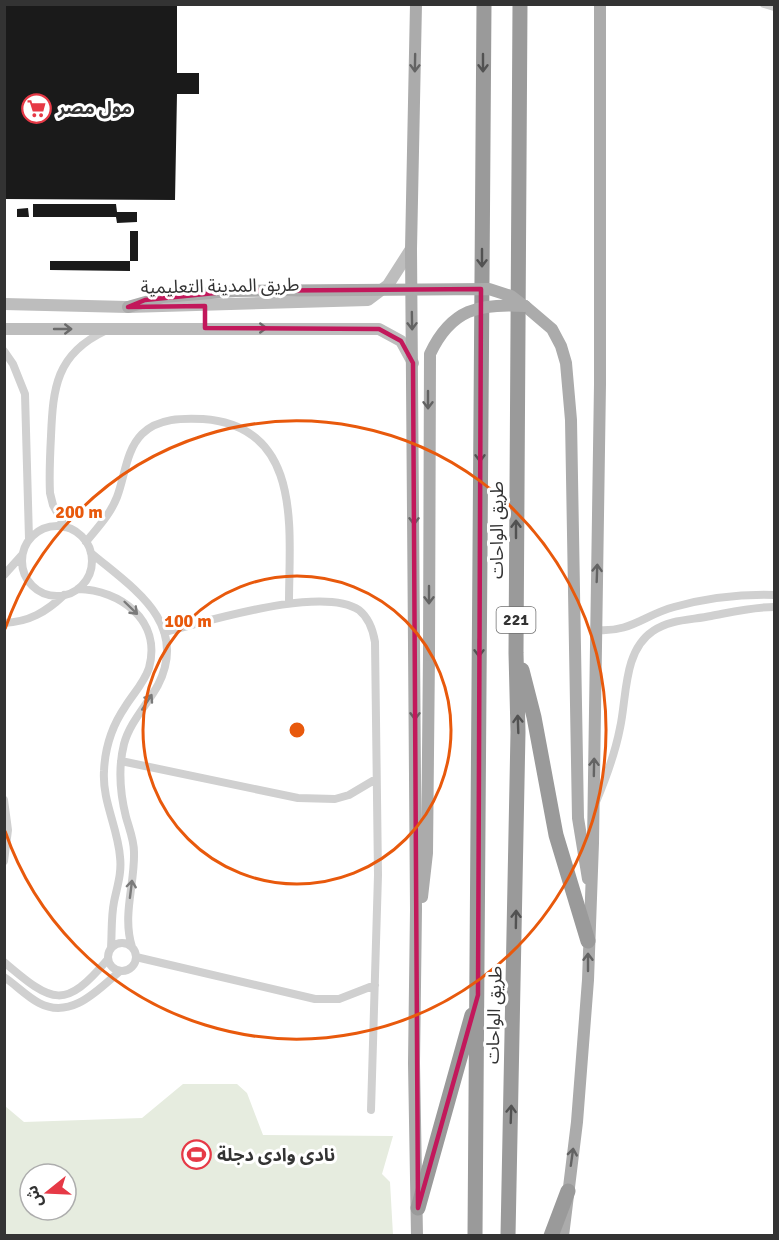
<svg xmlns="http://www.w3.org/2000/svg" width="779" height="1240" viewBox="0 0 779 1240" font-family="Signika,'Noto Sans Arabic',sans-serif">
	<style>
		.green { fill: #e6ecdf; fill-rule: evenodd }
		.building { fill: #1a1a1a }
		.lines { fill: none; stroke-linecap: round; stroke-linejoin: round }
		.street { stroke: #d0d0d0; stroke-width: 8 }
		.secondary { stroke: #bdbdbd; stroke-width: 12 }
		.primary { stroke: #ababab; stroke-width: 12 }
		.highway { stroke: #9a9a9a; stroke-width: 15 }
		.primary-bridge { stroke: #ababab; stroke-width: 12 }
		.oneway { stroke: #636363 }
		.oneway2 { stroke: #525252 }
		.oneway3 { stroke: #6a6a6a }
		.oneway4 { stroke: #7a7a7a }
		.marked { fill: none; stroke: #c2185b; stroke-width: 4.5; stroke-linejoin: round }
		.ring { fill: none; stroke: #e8590c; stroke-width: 3 }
		.labels { text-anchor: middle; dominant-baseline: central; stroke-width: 6; stroke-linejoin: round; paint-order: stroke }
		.shield { fill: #fff; stroke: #707070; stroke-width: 1.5 }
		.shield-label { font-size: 16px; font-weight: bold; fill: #333 }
		.poi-label { font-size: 18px; font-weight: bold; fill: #333; stroke: #fff; text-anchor: start }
		.street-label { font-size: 18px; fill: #333; stroke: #fff }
		.centre { fill: #e8590c; stroke: #fff; stroke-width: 3 }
		.ring-label { font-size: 18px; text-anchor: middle; font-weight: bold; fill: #e8590c; stroke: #fff; stroke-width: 6; stroke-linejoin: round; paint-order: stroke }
	</style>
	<rect width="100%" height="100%" fill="#fff"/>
	<path class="green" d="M183,1084h54l10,9 16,42 130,1 -11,38 8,8 3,53h-388v-129l19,16 118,-4zM30,1174h36v36h-36z"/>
	<path class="building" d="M4,4h173v69h22v21h-22l-2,106 -171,-1z
		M33,204h83l1,8h20v10l-20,1 -1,-6h-83z
		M28,208l1,9h-12v-8z
		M130,231h8v30h-8v10l-80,-1v-9h80z"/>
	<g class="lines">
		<path class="street" d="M764,4l10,3
			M4,351l9,13 12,30 4,145
			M22 561a35 35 0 1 1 70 0a35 35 0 1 1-70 0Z
			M65,527l-12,-22 -3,-12c-1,-19 0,-38 1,-57 2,-48 5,-82 54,-105
			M86,542c12,-15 24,-27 31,-45 8,-21 9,-47 25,-63 16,-16 41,-16 61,-15 101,7 86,113 86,183
			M91,553c40,34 99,69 67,132 -11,20 -28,37 -34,59 -6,24 -4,49 2,73 3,11 8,23 8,35 1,32 -12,63 -2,95
			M4,575l18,-20
			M78,589c42,1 84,31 71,79 -5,15 -16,26 -24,39 -13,19 -20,41 -21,64 -2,30 14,57 16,86 2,16 -3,30 -6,45 -3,15 -2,31 -3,46
			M4,623c25,-1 42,-11 60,-28
			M596,630c34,3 48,-15 78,-23 33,-9 66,-13 100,-12
			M164,632c43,-10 157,-47 195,-22 10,8 14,20 16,32l3,233 -7,235
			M121,761l177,37 37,1 14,-4 27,-16
			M4,800l4,30 -4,31
			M596,802c10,-24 19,-48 24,-74 7,-31 3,-77 33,-97 17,-12 39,-11 58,-15 21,-4 41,-9 63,-9
			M108 957a14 14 0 1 1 28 0a14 14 0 1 1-28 0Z
			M136,957l179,42h24l36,-14
			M4,962c49,42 61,48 104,-3
			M4,977c12,8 22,19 35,26 32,17 59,-13 81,-32"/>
		<path class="secondary" d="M4,304l124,3 240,-7 20,-15 23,-36
			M4,329h375l22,12 12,22"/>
		<path class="primary" d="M416,4l-5,245 5,660 -2,154 3,173
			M525,306l27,23 9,17 5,17 5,57 7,398 10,61
			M128,307l35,-10 72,-6
			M422,897l5,-44 2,-198
			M563,1236l14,-114 11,-142 5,-137 7,-459v-380"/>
		<path class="highway" d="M522,670l12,47 22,118 32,106
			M418,1208l54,-193
			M475,1236l9,-1232
			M508,1236l10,-504 -2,-79 4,-649
			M551,1236l17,-45"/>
		<path class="primary-bridge" d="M235,291l254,-2 22,7 13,10
			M429,655l1,-301c21,-45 49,-51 95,-48"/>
	</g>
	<defs><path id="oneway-shaft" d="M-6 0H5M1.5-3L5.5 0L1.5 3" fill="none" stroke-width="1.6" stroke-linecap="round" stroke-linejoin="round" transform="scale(1.5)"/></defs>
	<g class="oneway">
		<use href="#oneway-shaft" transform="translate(415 63) rotate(91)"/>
		<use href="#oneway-shaft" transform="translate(412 321) rotate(89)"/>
		<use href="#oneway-shaft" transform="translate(428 400) rotate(90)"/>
		<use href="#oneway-shaft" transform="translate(414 516) rotate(90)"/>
		<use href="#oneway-shaft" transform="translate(597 573) rotate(-88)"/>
		<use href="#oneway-shaft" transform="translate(429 595) rotate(90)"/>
		<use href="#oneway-shaft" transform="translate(415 711) rotate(90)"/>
		<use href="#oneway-shaft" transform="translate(594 767) rotate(-89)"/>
		<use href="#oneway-shaft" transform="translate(588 962) rotate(-90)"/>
		<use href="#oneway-shaft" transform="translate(572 1157) rotate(-82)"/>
	</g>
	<g class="oneway2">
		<use href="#oneway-shaft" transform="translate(483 63) rotate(90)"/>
		<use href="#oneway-shaft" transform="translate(482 258) rotate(90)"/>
		<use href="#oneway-shaft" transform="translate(480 453) rotate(90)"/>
		<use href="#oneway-shaft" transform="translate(516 529) rotate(-90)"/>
		<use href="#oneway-shaft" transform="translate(479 648) rotate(90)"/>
		<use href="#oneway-shaft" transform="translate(518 724) rotate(-92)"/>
		<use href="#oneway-shaft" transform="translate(516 919) rotate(-89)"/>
		<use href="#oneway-shaft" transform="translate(511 1114) rotate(-88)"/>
	</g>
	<g class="oneway3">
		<use href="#oneway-shaft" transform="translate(258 328)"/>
		<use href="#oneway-shaft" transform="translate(63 329)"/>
	</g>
	<g class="oneway4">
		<use href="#oneway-shaft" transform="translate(131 608) rotate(44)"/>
		<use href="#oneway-shaft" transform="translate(147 702) rotate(-57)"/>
		<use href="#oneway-shaft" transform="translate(131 889) rotate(-83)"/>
	</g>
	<path class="marked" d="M481,289l-3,706 -60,213 -5,-845 -12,-22 -22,-12 -174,-1v-22l-77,1 17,-7 90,-9z"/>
	<g class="ring">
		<circle cx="297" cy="730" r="154"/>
		<path d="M5 629A309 309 0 1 1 5 831"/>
	</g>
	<defs>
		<symbol id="supermarket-ring" viewBox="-11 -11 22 22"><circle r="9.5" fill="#fff" stroke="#e63946" stroke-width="1.5"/><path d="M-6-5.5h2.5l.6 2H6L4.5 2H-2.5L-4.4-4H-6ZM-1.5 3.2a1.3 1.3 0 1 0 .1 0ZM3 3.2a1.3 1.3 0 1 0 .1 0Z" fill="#e63946"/></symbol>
		<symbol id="stadium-ring" viewBox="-11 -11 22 22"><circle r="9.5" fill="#fff" stroke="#e63946" stroke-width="1.5"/><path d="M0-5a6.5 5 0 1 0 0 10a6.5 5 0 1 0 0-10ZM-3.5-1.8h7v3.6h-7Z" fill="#e63946"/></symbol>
	</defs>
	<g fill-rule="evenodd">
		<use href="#supermarket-ring" x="20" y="92" width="33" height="33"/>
		<use href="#stadium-ring" x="180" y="1138" width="33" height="33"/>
	</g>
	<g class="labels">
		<rect class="shield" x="496.5" y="607" width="39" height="26" rx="4.5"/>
		<g class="shield-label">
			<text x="516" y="620">221</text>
		</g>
		<g class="poi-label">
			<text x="58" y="108">مول مصر</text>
			<text x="217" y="1155">نادى وادى دجلة</text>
		</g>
		<g class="street-label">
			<text transform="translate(220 286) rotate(-1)">طريق المدينة التعليمية</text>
			<text transform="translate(497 530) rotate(-90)">طريق الواحات</text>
			<text transform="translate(494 1015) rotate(-88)">طريق الواحات</text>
		</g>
	</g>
	<circle cx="297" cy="730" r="9" class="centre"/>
	<g class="ring-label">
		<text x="79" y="518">200 m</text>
		<text x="188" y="627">100 m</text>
	</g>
	<rect width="779" height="1240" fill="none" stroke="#333333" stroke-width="12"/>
	<g transform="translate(48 1192) rotate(252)"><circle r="28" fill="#ffffff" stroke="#adadad" stroke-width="1.5"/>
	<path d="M0-4.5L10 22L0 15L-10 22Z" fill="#e63946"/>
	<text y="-9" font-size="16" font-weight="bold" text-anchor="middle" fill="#333333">ش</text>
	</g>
</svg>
